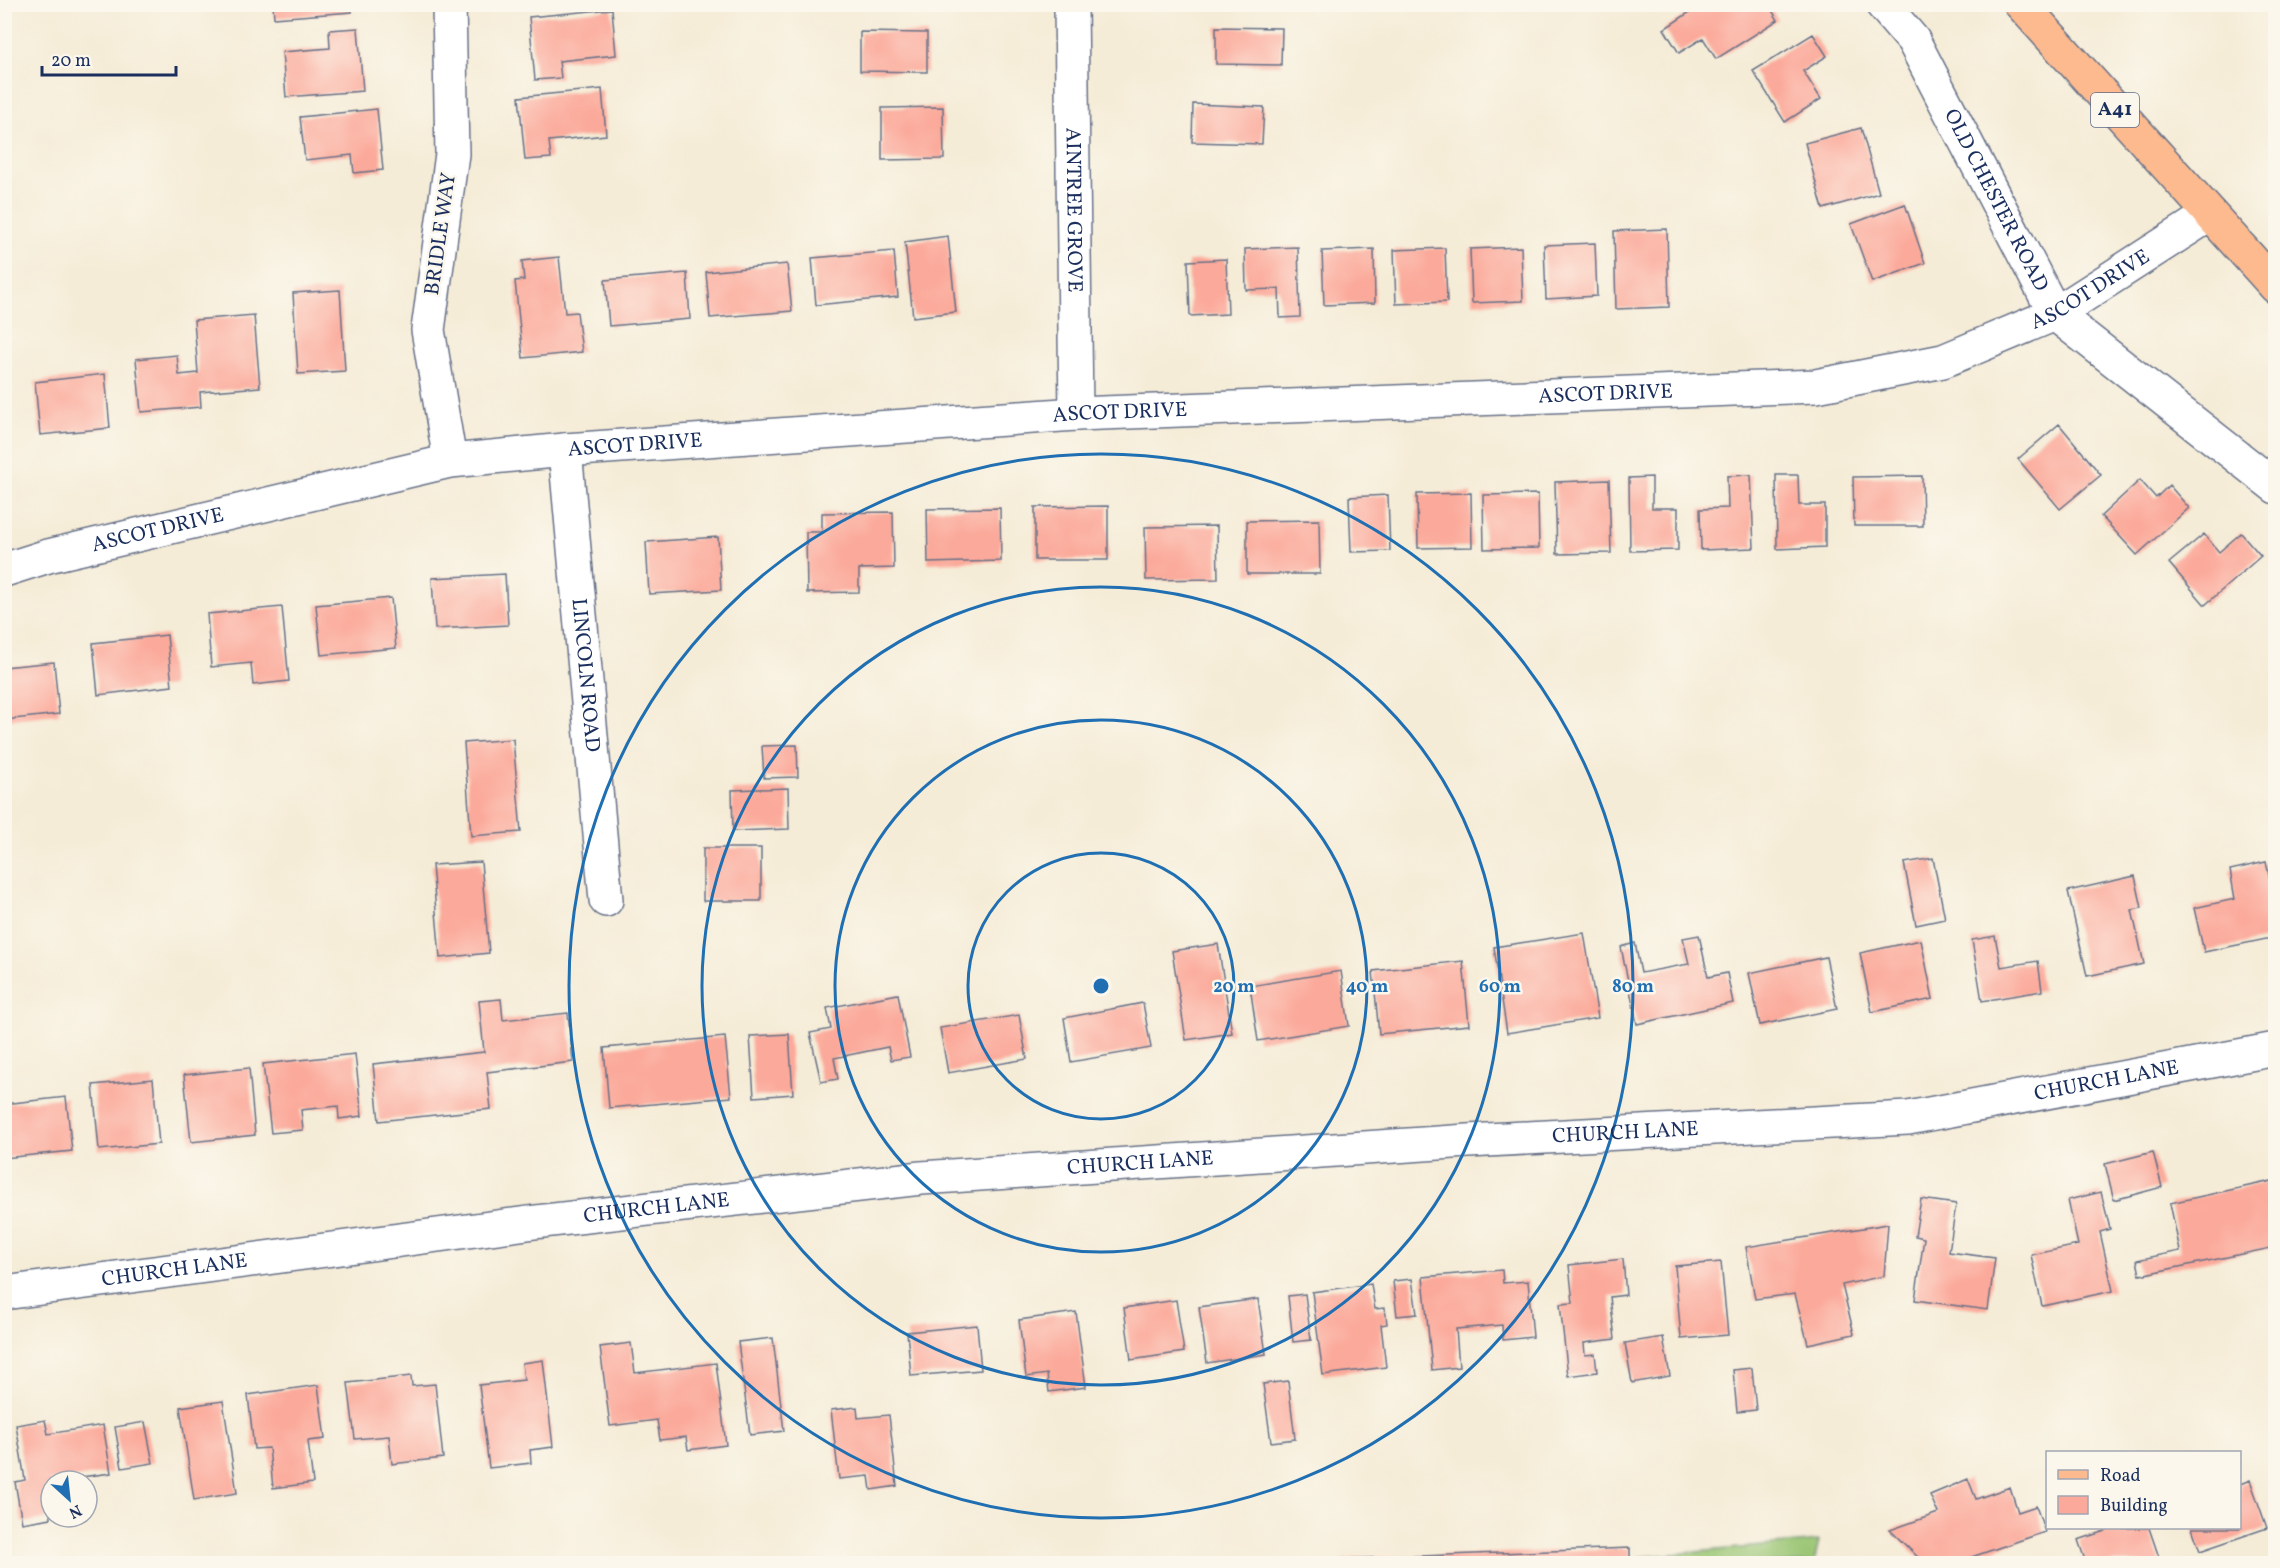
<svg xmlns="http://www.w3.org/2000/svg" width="2280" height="1568" font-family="Vollkorn,serif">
<rect width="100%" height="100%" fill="#fbf7ec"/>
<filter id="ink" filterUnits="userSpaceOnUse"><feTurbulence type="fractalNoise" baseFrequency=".0167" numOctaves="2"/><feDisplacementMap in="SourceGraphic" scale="12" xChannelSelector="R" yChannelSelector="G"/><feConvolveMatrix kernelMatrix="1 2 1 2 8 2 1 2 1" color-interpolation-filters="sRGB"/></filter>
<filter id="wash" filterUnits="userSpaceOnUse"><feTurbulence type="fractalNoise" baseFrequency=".008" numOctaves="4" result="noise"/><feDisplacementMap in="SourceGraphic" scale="24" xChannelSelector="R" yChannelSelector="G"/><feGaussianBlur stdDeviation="1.35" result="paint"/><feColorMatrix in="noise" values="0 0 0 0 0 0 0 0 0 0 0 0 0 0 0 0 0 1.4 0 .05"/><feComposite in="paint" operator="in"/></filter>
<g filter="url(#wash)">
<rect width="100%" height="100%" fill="#f5ecd7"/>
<path fill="#99c572" stroke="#5a7a68" stroke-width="1.5" d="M 1819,1541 L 1814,1563 L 1639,1563 L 1639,1557 Z"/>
<g id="blocks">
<path fill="#fba99a" d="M 273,4 L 351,4 L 352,12 L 274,18 Z
M 1702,4 L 1768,4 L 1778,20 L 1716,59 L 1703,38 L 1679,53 L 1664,29 Z
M 612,9 L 616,55 L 559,61 L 561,78 L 535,80 L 529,17 Z
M 1216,27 L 1282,28 L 1281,65 L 1216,64 Z
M 358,28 L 363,91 L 286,97 L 282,52 L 330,48 L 329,30 Z
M 860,32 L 927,33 L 927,72 L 860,71 Z
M 1813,34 L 1827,56 L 1803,71 L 1821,99 L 1785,122 L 1753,71 Z
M 602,89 L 606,135 L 549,141 L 551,158 L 525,160 L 519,97 Z
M 1193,104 L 1264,107 L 1262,144 L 1192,142 Z
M 943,107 L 944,159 L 882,160 L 882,108 Z
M 377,109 L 383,170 L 354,173 L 352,155 L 305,160 L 300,117 Z
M 1861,128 L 1879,193 L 1823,209 L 1805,143 Z
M 1905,204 L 1925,263 L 1872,282 L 1851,224 Z
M 1667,229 L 1669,307 L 1616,309 L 1614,231 Z
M 948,236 L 956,312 L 913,317 L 905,242 Z
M 1595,243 L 1597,296 L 1546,299 L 1544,245 Z
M 1298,247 L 1300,317 L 1280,318 L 1279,289 L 1246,290 L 1245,249 Z
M 1521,247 L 1523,301 L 1472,303 L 1470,249 Z
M 1445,248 L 1447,302 L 1396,304 L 1394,250 Z
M 1374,249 L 1375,303 L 1324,305 L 1322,251 Z
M 894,251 L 898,297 L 816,305 L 812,258 Z
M 559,257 L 565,313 L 577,312 L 582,352 L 523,358 L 515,281 L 524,280 L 522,261 Z
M 1226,259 L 1228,314 L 1190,316 L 1188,261 Z
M 787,264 L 792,311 L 710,318 L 706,272 Z
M 687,273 L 690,319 L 609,326 L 605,280 Z
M 340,290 L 345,371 L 298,374 L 293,293 Z
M 254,315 L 260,387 L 200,392 L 201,407 L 141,412 L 136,359 L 177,355 L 179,375 L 198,373 L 194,320 Z
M 105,374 L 110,428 L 40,435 L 35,382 Z
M 2059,424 L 2101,475 L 2060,509 L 2018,459 Z
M 1751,475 L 1754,548 L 1701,550 L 1700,509 L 1728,508 L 1727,476 Z
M 1776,475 L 1798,475 L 1799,505 L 1825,505 L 1825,547 L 1777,549 Z
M 1922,476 L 1923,526 L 1854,526 L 1853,477 Z
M 1652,477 L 1652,508 L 1678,508 L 1678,550 L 1630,551 L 1629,478 Z
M 1609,480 L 1611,553 L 1557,554 L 1555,482 Z
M 2140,480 L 2156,498 L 2169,485 L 2189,508 L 2137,555 L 2101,516 Z
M 1471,493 L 1472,547 L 1418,548 L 1417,494 Z
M 1538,494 L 1539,548 L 1484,549 L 1483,495 Z
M 1388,495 L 1390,551 L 1351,552 L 1349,497 Z
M 1108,506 L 1108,560 L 1035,560 L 1035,507 Z
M 1000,508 L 1001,561 L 928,563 L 927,509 Z
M 893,512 L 894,568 L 859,569 L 859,592 L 807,593 L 806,532 L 822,532 L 822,513 Z
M 1319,520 L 1320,574 L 1247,574 L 1247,521 Z
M 1217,526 L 1218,579 L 1146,580 L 1145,527 Z
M 2241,533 L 2261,556 L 2205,605 L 2169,563 L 2204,534 L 2219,552 Z
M 718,537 L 721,590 L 649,594 L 646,542 Z
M 505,574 L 508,625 L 435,629 L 432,578 Z
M 391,598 L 396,648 L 321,655 L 316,605 Z
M 282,607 L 289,681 L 253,685 L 251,663 L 211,667 L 207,614 Z
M 167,635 L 172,686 L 98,695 L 93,643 Z
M 54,662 L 59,714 L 4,720 L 4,667 Z
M 513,739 L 521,832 L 471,836 L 464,743 Z
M 797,745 L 798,777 L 764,778 L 762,746 Z
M 788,788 L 789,829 L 733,831 L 732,790 Z
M 703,848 L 761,848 L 761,901 L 703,901 Z
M 1933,858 L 1945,919 L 1916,925 L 1904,863 Z
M 481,862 L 489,953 L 440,958 L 432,865 Z
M 2266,862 L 2276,906 L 2276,937 L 2204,952 L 2194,908 L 2235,899 L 2230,870 Z
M 2135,876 L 2142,908 L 2132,910 L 2144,964 L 2087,976 L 2068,891 Z
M 1584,933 L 1598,1018 L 1507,1033 L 1494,947 Z
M 1699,935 L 1708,977 L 1727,973 L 1733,1003 L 1637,1024 L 1621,947 L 1635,943 L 1641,973 L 1689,964 L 1683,938 Z
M 1995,936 L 2001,967 L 2038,961 L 2042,991 L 1982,1001 L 1972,940 Z
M 1921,940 L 1933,999 L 1872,1012 L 1860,953 Z
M 1218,944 L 1232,1033 L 1186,1040 L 1172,951 Z
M 1826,957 L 1837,1009 L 1760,1025 L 1749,973 Z
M 1463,961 L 1469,1025 L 1379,1034 L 1373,971 Z
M 1341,971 L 1349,1026 L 1258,1041 L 1250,986 Z
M 898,994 L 910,1057 L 891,1060 L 888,1047 L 834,1058 L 838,1079 L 821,1082 L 810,1033 L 831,1029 L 827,1008 Z
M 501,999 L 503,1020 L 568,1013 L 573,1062 L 487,1072 L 491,1109 L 379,1121 L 373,1064 L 484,1052 L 479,1001 Z
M 1143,1003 L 1151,1048 L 1071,1062 L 1064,1018 Z
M 1019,1015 L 1027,1059 L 948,1073 L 940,1028 Z
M 789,1034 L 793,1094 L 754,1097 L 750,1036 Z
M 725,1037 L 731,1097 L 609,1108 L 604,1048 Z
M 355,1054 L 362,1116 L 339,1119 L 338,1106 L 301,1110 L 303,1130 L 271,1133 L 263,1064 Z
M 249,1068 L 255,1135 L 191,1142 L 184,1075 Z
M 153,1079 L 159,1144 L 99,1150 L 93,1085 Z
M 66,1097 L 72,1151 L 4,1158 L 4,1104 Z
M 2153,1152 L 2162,1187 L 2114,1200 L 2105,1164 Z
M 2272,1181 L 2276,1197 L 2276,1247 L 2140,1275 L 2137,1260 L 2180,1251 L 2170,1203 Z
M 2101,1192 L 2110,1229 L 2100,1232 L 2113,1291 L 2042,1306 L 2031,1255 L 2078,1245 L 2068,1200 Z
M 1921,1199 L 1956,1204 L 1949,1252 L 1995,1258 L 1988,1310 L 1915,1300 L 1924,1238 L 1915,1236 Z
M 1888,1224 L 1884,1276 L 1842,1285 L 1854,1334 L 1808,1344 L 1795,1294 L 1755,1299 L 1746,1247 Z
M 1623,1259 L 1626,1295 L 1610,1297 L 1615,1339 L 1584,1343 L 1585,1355 L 1595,1354 L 1597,1372 L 1568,1376 L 1560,1304 L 1573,1303 L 1569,1265 Z
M 1721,1262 L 1728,1335 L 1681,1339 L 1675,1266 Z
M 1502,1270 L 1503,1283 L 1528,1281 L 1533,1337 L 1503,1340 L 1502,1325 L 1456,1329 L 1459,1367 L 1432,1370 L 1423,1277 Z
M 1412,1279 L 1417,1314 L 1397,1316 L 1393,1281 Z
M 1371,1284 L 1375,1309 L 1385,1308 L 1387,1324 L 1381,1325 L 1386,1367 L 1323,1375 L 1312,1292 Z
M 1305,1294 L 1311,1340 L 1293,1342 L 1288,1296 Z
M 1258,1299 L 1266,1354 L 1207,1363 L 1199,1307 Z
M 1176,1300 L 1184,1352 L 1131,1360 L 1124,1308 Z
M 1076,1312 L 1086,1387 L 1049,1392 L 1047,1374 L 1026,1377 L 1019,1320 Z
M 977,1325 L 981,1370 L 911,1376 L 907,1332 Z
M 1663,1337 L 1670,1376 L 1632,1383 L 1625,1343 Z
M 773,1338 L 784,1431 L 750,1435 L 738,1342 Z
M 631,1343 L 635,1373 L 716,1363 L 726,1445 L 688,1450 L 686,1437 L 660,1440 L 657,1420 L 610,1426 L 600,1347 Z
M 543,1360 L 553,1447 L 530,1450 L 531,1463 L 489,1468 L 479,1385 L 524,1380 L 522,1363 Z
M 1752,1368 L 1756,1410 L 1737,1412 L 1733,1370 Z
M 411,1376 L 412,1386 L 435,1384 L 443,1458 L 392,1464 L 389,1436 L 355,1439 L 348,1383 Z
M 1288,1381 L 1295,1439 L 1271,1442 L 1263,1384 Z
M 318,1385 L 325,1439 L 308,1441 L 313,1483 L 273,1488 L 269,1448 L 254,1449 L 248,1395 Z
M 223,1401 L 237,1493 L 194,1500 L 180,1407 Z
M 857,1407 L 858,1418 L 889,1415 L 897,1486 L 871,1490 L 869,1476 L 839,1479 L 831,1410 Z
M 45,1420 L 48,1434 L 103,1425 L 111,1473 L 51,1481 L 51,1518 L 22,1523 L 15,1482 L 25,1480 L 16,1425 Z
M 145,1422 L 153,1463 L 122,1468 L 115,1427 Z
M 1968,1479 L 1976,1499 L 2010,1487 L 2018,1512 L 2036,1506 L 2045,1532 L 1954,1563 L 1924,1563 L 1890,1530 L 1938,1513 L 1930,1495 Z
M 2250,1480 L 2267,1528 L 2200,1551 L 2192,1528 L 2240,1528 L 2240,1484 Z
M 2114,1528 L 2149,1528 L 2161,1563 L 2086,1563 L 2078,1540 Z
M 1630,1548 L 1630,1563 L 1343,1563 L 1343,1559 Z"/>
</g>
</g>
<g filter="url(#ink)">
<use href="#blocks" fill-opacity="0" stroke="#677188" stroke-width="1.5"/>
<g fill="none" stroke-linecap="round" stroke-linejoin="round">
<defs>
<g id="street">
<path d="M 449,4 L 452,154 L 428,330 L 450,461"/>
<path id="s1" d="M 1071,4 L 1076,414"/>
<path id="s2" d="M 1882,4 L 1913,40 L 2055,314 L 2276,487"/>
<path id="s3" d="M 565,450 L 606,900"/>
<path id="s4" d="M 4,570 L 48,556 L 450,461 L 565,450 L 1076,414 L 1816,386 L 1943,361 L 2055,314 L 2209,215"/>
<path id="s5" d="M 4,1293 L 535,1222 L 921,1178 L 1468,1141 L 1908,1118 L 2276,1049"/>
</g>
<path id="primary" d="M 2021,4 L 2276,287"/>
</defs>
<use href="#street" stroke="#677188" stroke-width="36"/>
<use href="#primary" stroke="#677188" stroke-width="36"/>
<use href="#street" stroke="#fff" stroke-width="33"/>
<use href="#primary" stroke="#fcba8e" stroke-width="33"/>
</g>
</g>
<g fill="none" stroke="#1f6fb2" stroke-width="3">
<circle cx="1101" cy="986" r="133"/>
<circle cx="1101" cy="986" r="266"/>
<circle cx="1101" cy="986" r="399"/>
<circle cx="1101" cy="986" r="532"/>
</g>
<g text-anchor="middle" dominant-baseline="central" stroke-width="5" stroke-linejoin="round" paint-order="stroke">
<rect fill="#fbf7ec" stroke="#5e6b89" stroke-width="1.5" x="2091" y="93" width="48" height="34" rx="4.5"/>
<g font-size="20" font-weight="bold" fill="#1b2f5e">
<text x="2115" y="110">A41</text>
</g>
<g font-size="21" fill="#1b2f5e" stroke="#fbf7ec">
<text stroke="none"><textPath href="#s2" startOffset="228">OLD CHESTER ROAD</textPath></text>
<text stroke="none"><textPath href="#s1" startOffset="206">AINTREE GROVE</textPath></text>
<text transform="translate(441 234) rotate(-82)">BRIDLE WAY</text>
<text stroke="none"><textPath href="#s4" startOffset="2121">ASCOT DRIVE</textPath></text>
<text stroke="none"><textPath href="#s4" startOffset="1617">ASCOT DRIVE</textPath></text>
<text stroke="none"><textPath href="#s4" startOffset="1131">ASCOT DRIVE</textPath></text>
<text stroke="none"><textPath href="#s4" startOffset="645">ASCOT DRIVE</textPath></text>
<text stroke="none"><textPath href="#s4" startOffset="159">ASCOT DRIVE</textPath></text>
<text stroke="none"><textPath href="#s3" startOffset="226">LINCOLN ROAD</textPath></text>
<text stroke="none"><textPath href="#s5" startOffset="2115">CHURCH LANE</textPath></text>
<text stroke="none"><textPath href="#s5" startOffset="1630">CHURCH LANE</textPath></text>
<text stroke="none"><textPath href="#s5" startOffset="1144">CHURCH LANE</textPath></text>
<text stroke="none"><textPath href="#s5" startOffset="658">CHURCH LANE</textPath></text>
<text stroke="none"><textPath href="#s5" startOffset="172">CHURCH LANE</textPath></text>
</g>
</g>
<circle cx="1101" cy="986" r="9" fill="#1f6fb2" stroke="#fbf7ec" stroke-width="3"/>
<g font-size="18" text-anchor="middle" font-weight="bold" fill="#1f6fb2" stroke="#fbf7ec" stroke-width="5" stroke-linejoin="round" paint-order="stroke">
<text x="1234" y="992">20 m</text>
<text x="1367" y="992">40 m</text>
<text x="1500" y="992">60 m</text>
<text x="1633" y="992">80 m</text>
</g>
<rect width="2280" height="1568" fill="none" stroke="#fbf7ec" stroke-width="24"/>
<rect x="2046" y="1451" width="195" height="78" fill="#fbf7ec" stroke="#a1a7b3" stroke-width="1.5"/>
<rect x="2058" y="1470" width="30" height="9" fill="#fcba8e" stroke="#a1a7b3" stroke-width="1.5"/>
<text x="2100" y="1481" font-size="18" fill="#1b2f5e">Road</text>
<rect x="2058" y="1496" width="30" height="18" fill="#fba99a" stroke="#a1a7b3" stroke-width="1.5"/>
<text x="2100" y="1511" font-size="18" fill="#1b2f5e">Building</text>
<g transform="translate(69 1499) rotate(153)"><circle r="28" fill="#fbf7ec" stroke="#a1a7b3" stroke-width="1.5"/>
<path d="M0-4.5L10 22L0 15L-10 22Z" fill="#1f6fb2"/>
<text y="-9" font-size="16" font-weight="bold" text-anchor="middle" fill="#1b2f5e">N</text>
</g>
<path d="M42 66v9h134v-9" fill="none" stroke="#1b2f5e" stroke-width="3"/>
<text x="51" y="66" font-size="18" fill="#1b2f5e" stroke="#fbf7ec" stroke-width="4.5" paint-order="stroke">20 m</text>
</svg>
